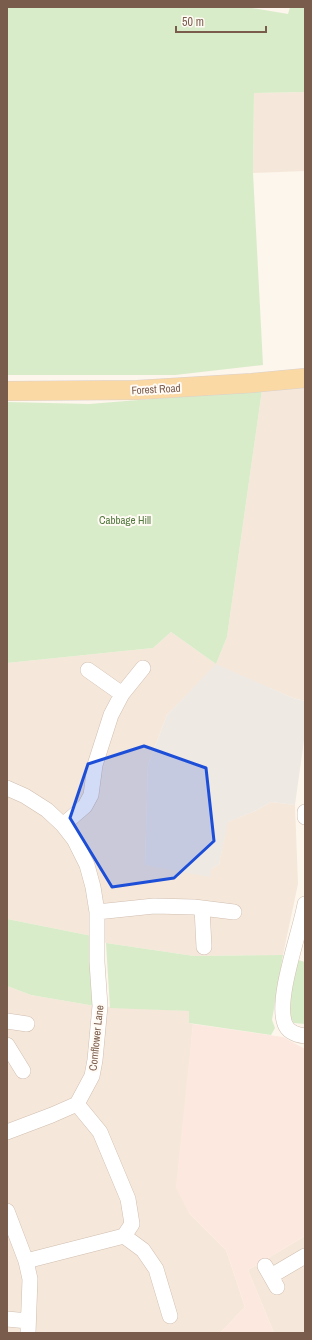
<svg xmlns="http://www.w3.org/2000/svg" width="312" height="1340" font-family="'Archivo Narrow',sans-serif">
<rect width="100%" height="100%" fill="#fdf6ec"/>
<path fill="#f5e8da" d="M 305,92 L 305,171 L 253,173 L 254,93 Z
M 305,386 L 305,701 L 293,698 L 216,665 L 167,715 L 148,765 L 145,865 L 211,869 L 219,864 L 227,822 L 255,811 L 271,802 L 295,805 L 298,884 L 283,955 L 194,956 L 106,943 L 92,936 L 7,919 L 7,663 L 153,648 L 171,632 L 216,664 L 227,637 L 262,390 Z
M 7,986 L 31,995 L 95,1006 L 189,1011 L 189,1023 L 193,1024 L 187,1092 L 189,1213 L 226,1250 L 245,1307 L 220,1333 L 7,1333 Z
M 305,1236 L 305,1333 L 274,1333 L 248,1270 Z"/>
<path fill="#fde8e0" d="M 193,1024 L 283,1037 L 305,1049 L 305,1236 L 248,1270 L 274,1333 L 220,1333 L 245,1307 L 226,1250 L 189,1213 L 176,1187 Z"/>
<path fill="#efe9e4" d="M 216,664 L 293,698 L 305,701 L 305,733 L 295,805 L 271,802 L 255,811 L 228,822 L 219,864 L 211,869 L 210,877 L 145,865 L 147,796 L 148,765 L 167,715 Z"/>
<path fill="#d8ecc9" d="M 7,7 L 246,7 L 288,14 L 290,7 L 305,7 L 305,92 L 254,93 L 253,173 L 263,365 L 175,375 L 7,375 Z
M 262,390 L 227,637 L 216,664 L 171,632 L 153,648 L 7,663 L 7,402 L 89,404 Z
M 7,919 L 92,936 L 95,1006 L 31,995 L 7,986 Z
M 106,943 L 194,956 L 283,955 L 272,1020 L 275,1028 L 271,1035 L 189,1023 L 189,1011 L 110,1008 Z
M 295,959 L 305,962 L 305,1024 L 294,1023 L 288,1013 Z"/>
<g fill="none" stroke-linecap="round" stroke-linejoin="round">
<defs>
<path id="minor" d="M 88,670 L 122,694
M 7,788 L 25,796 L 47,810 L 63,825 L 74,839 L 87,865 L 93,887 L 97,912 L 97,962 L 100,1006 L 95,1060 L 92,1076 L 77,1104 L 52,1115 L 7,1132
M 305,812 L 305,817
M 63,825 L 85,806 L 91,795 L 95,765 L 111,715 L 122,694 L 143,668
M 305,904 C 300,933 275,999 285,1024 C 288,1032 297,1035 305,1036
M 202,908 L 204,947
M 97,912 L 154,906 L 194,907 L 234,912
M 7,1021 L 27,1024
M 7,1045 L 23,1071
M 7,1211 L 26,1261 L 30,1279 L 28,1333
M 124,1236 L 143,1250 L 156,1269 L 170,1316
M 26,1261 L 124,1236 L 132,1224 L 128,1199 L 100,1132 L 77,1104
M 265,1266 L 277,1287
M 271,1276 L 305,1256
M 7,1319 L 28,1321"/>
<path id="major" d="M 7,391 L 137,390 L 252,383 L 305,378"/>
</defs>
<use href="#minor" stroke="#d1beb0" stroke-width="16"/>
<use href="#major" stroke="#dad1cd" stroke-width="20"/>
<use href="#minor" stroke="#fff" stroke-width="15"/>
<use href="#major" stroke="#fbd9a5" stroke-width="19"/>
</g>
<path fill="#1d4ed8" fill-opacity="0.2" stroke="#1d4ed8" stroke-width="3" stroke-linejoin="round" d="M 144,746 L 206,768 L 214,841 L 174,878 L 112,887 L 70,818 L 88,764 Z"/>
<g text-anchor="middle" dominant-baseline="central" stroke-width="4" stroke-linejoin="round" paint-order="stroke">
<g font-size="11" fill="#7a5c4d" stroke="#fffaf3">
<text transform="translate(156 389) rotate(-3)">Forest Road</text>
<text transform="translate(96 1038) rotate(-84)">Cornflower Lane</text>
</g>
<g font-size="11" fill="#537a41" stroke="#fffaf3">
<text x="125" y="520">Cabbage Hill</text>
</g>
</g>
<rect width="312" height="1340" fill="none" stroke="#7a5c4d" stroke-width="16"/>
<path d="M176 26v6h90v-6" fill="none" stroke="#7a5c4d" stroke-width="2"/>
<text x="182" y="26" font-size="12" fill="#7a5c4d" stroke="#fffaf3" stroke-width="3" paint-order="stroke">50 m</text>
</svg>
